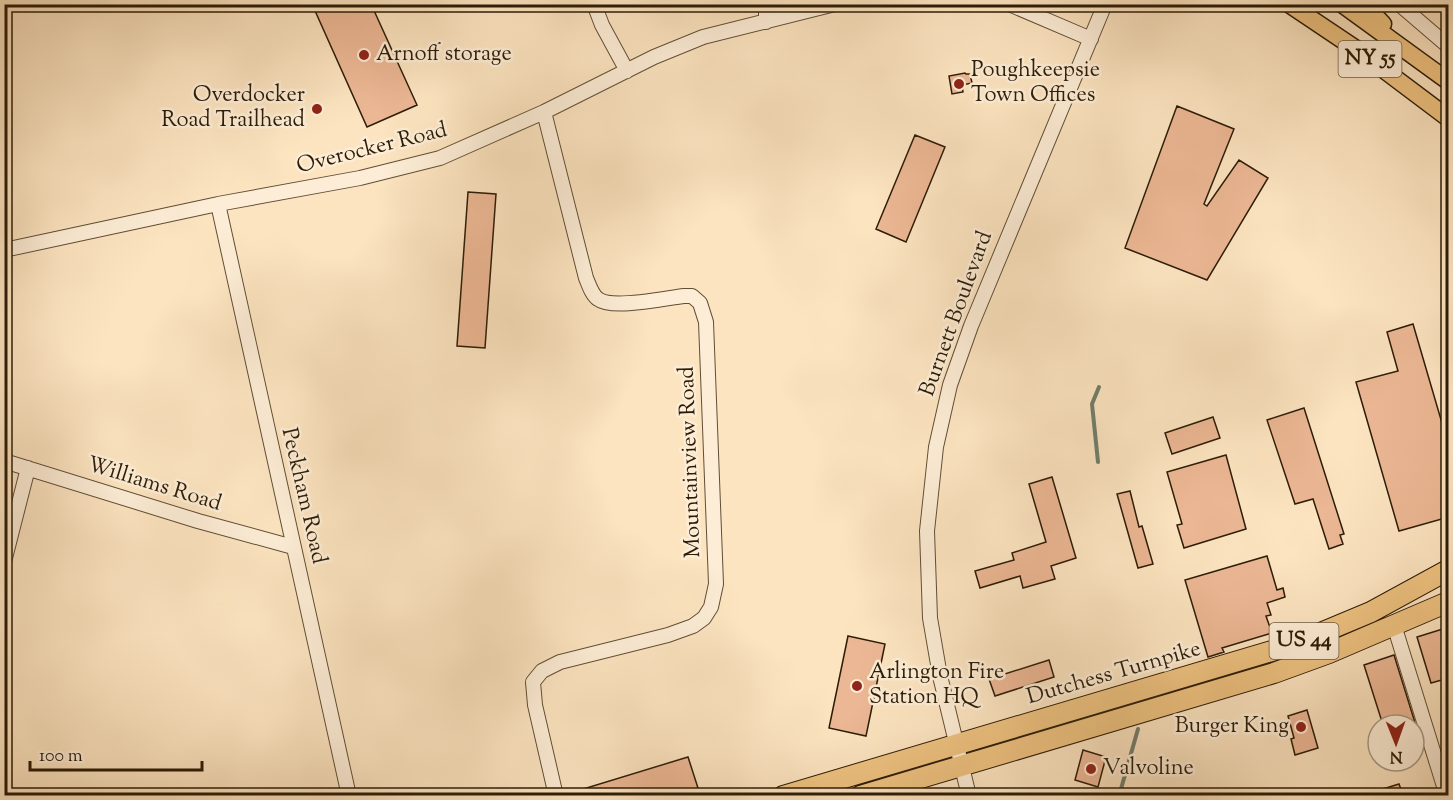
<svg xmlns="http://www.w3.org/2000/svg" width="1453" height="800" font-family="'Sorts Mill Goudy',serif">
<rect width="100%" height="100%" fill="#fce4c0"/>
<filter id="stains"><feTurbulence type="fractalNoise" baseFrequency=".00333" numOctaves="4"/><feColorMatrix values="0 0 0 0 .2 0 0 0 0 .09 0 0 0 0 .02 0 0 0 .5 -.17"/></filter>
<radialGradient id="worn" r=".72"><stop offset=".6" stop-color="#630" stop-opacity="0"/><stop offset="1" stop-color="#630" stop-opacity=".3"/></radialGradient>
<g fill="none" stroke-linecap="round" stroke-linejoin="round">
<path stroke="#717e6c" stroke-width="4" d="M 1098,462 L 1092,404 L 1099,387
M 1119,796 L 1138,729"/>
</g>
<path fill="#ecb794" stroke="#2c1c07" stroke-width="1.5" d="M 312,4 L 371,4 L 417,105 L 367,127 Z
M 965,73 L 966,74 L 970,74 L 972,83 L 962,85 L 963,92 L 952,94 L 949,76 Z
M 1177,106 L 1234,129 L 1204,204 L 1207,206 L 1239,160 L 1268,178 L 1207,280 L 1125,248 Z
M 915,135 L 945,147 L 906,242 L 876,229 Z
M 468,192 L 496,194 L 485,348 L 457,346 Z
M 1413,324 L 1449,447 L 1449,517 L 1399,531 L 1356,382 L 1398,371 L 1387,332 Z
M 1304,408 L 1344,534 L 1340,535 L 1343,544 L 1329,549 L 1313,499 L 1295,504 L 1267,420 Z
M 1213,417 L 1220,438 L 1172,454 L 1165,433 Z
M 1226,455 L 1246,529 L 1184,548 L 1177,525 L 1182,524 L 1167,472 Z
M 1052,477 L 1076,558 L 1051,566 L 1055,579 L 1023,588 L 1020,576 L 980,588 L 975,571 L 1014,560 L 1012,553 L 1046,542 L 1029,484 Z
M 1130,491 L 1139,527 L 1142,526 L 1153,564 L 1138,568 L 1117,494 Z
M 1267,556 L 1277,590 L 1283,588 L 1285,597 L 1267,603 L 1271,615 L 1266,616 L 1272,633 L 1222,648 L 1224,652 L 1208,657 L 1185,580 Z
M 1449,627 L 1449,678 L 1431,683 L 1417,637 Z
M 848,636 L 885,644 L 866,736 L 829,728 Z
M 1394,655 L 1421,742 L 1414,744 L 1414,725 L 1383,725 L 1364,665 Z
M 1049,660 L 1054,677 L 995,696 L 989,679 Z
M 1307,710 L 1318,748 L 1295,755 L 1291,739 L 1294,738 L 1288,716 Z
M 1083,750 L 1106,757 L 1098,787 L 1075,780 Z
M 688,757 L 698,788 L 675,795 L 570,795 L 570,793 Z
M 1399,784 L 1403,795 L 1370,795 L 1370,793 Z"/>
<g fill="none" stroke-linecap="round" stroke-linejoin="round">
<defs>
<path id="minor" d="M 594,4 L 602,25 L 627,71
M 766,4 L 766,22
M 1009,4 L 1091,39
M 1399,4 L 1448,46
M 544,112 L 586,278 C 589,285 592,295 598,299 C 612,310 666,298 684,296 L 692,296 L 700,303 L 706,322 L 716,584 L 711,607 L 704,618 L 693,626 L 668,635 L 560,662 L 542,671 L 533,682 L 535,705 L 556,796
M 218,204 L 349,796
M 4,250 L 218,204 L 360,178 L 440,158 L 544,112 L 654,57 L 703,37 L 835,4
M 4,461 L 198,521 L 293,547
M 4,562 L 28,468
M 1401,621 L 1394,625 L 1447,796
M 969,796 L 940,676 L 930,618 L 927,531 L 936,447 L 950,385 L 971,326 L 1105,4"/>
<path id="major" d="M 1289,4 L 1359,51 L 1448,118
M 1342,4 L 1448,81
M 1364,4 L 1383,24"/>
<path id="highway" d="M 783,796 L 1292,645 L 1371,612 L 1448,570
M 860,796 L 1274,673 L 1329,653 L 1448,602"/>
</defs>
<use href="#minor" stroke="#604e35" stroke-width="16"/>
<use href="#major" stroke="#2c1c07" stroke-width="19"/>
<use href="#highway" stroke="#2c1c07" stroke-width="22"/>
<use href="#minor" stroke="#fdedd6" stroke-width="14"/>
<use href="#major" stroke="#eec280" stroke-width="16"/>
<use href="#highway" stroke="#eec280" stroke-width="20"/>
</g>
<g fill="#8f2418" stroke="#fdedd6" stroke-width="2">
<circle cx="364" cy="55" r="6"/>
<circle cx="959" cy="84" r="6"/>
<circle cx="317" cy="109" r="6"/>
<circle cx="857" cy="686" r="6"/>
<circle cx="1301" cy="727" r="6"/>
<circle cx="1091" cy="769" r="6"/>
</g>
<g text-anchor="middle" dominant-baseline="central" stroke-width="5" stroke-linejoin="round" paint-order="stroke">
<g fill="#fdedd6" stroke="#6b5b45" stroke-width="1.5">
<rect x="1338.5" y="41" width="63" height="36" rx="4.5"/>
<rect x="1269.5" y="623" width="69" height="36" rx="4.5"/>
</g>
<g font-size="21" font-weight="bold" fill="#2c1c07">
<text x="1370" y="59">NY 55</text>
<text x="1304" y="641">US 44</text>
</g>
<g font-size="22" fill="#2c1c07" stroke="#fdedd6" text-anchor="start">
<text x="376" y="55">Arnoff storage</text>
<text x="971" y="71">Poughkeepsie<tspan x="971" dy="25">Town Offices</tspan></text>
<text x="305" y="96" text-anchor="end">Overdocker<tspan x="305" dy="25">Road Trailhead</tspan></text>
<text x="869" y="673">Arlington Fire<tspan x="869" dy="25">Station HQ</tspan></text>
<text x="1289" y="727" text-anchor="end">Burger King</text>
<text x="1103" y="769">Valvoline</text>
</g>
<g font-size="22" fill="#2c1c07" stroke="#fdedd6">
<text transform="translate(372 149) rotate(-14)">Overocker Road</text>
<text transform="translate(957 314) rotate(-70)">Burnett Boulevard</text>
<text transform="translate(691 462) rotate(-92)">Mountainview Road</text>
<text transform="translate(154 485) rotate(17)">Williams Road</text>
<text transform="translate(303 496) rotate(77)">Peckham Road</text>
<text transform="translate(1114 674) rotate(-16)">Dutchess Turnpike</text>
</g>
</g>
<rect width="1453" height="800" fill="none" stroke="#fce4c0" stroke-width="24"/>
<rect x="6" y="6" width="1441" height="788" fill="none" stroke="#2c1c07" stroke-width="3"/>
<rect x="12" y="12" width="1429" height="776" fill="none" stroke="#2c1c07" stroke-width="1.5"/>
<g transform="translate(1396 743) rotate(179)"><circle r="28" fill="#fdedd6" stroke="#a99983" stroke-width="1.5"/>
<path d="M0-4.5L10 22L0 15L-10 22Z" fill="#8f2418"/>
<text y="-9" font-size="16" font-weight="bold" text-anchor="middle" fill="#2c1c07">N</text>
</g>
<path d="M30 761v9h172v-9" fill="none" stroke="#2c1c07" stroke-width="3"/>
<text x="39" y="761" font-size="18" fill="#2c1c07" stroke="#fdedd6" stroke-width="4.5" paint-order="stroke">100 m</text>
<rect width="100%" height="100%" filter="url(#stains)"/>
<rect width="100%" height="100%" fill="url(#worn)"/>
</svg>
